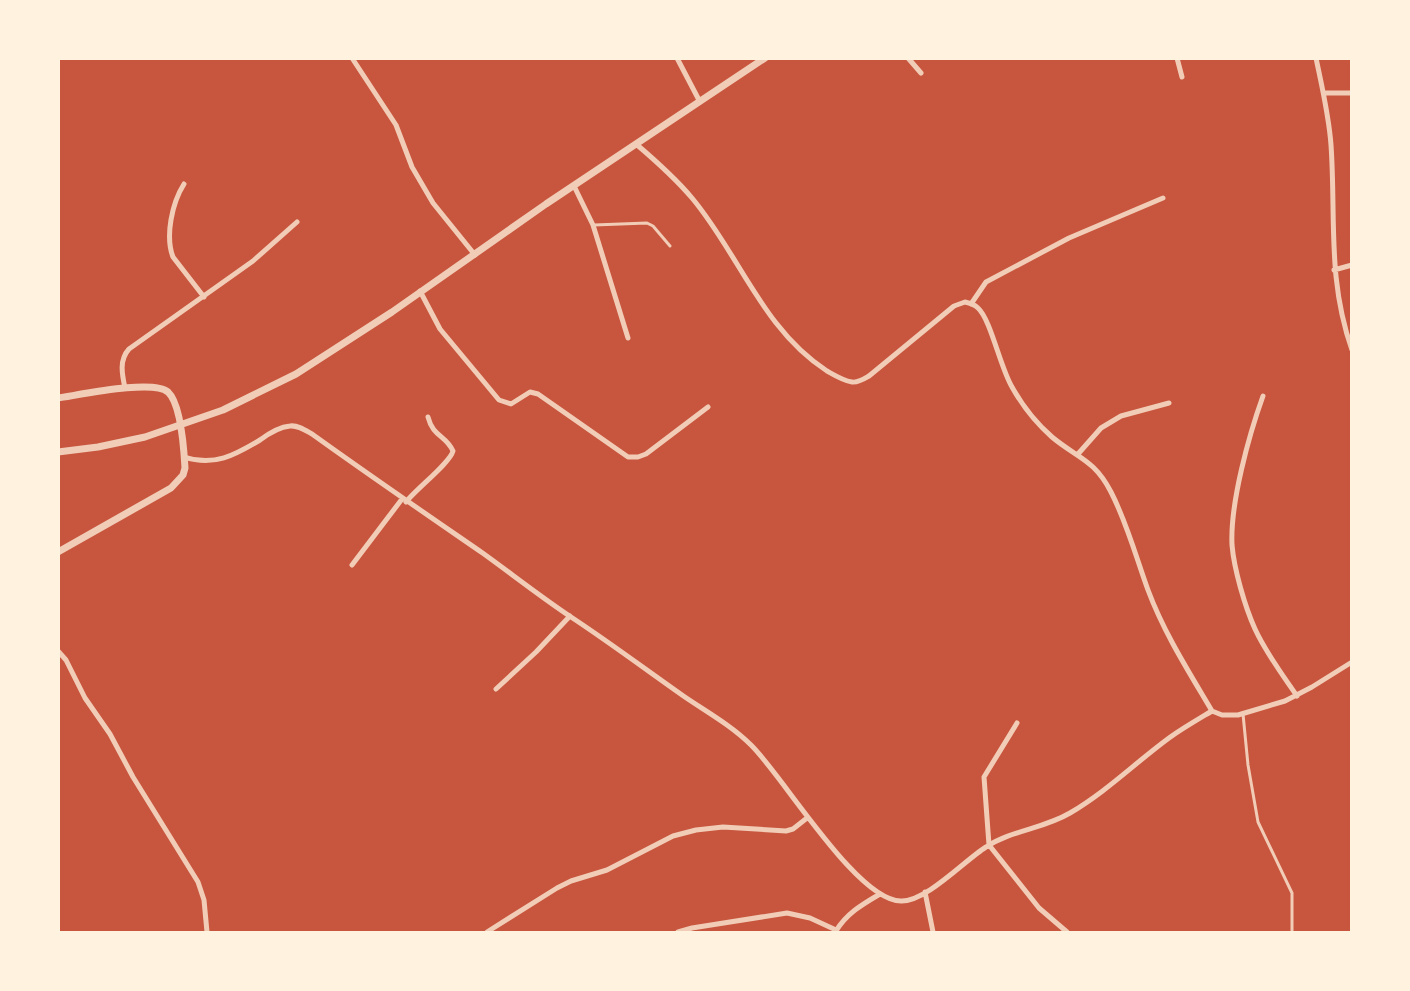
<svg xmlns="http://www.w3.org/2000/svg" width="1410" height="991" font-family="'DejaVu Sans',sans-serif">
<rect width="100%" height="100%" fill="#c8553d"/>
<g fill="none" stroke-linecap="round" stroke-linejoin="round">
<path stroke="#f1ccb7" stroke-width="3" d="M 594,225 L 647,223 L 653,226 L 670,246
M 1243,714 L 1248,765 L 1258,822 L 1292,893 L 1292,932"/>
<path stroke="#f1ccb7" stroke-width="5" d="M 352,58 L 396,125 L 412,167 L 433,203 L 475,255
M 677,58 L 700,102
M 908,58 L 921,73
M 1177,58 L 1182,77
M 1316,58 C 1322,87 1329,116 1331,145 C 1336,217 1327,279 1352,350
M 1324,93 L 1352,93
M 636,144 C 656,161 676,179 692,198 C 739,254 763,330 827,371 C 834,375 844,381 852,382 C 858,383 864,379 869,376 L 954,306 L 965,302 C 970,303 974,304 978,308 C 991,320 1000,367 1012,387 C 1022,405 1036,423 1052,437 C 1077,458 1094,459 1111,492 C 1127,523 1136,557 1148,590 C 1164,633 1189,672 1212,711 L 1222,715 L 1238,715 L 1285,701 L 1312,687 L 1352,662
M 184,184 C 172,203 165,236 173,257 L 204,297
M 574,186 L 593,225 L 628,338
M 1334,270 L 1352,265
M 420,291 L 440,329 L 499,400 L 511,404 L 530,392 L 538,394 L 628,457 L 638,457 L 646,454 L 708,407
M 971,304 L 986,282 L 1069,238 L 1163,198
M 125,388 C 122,374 119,360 129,349 L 253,261 L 297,222
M 1263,396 C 1249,435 1230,503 1232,545 C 1234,569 1245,607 1255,629 C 1266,653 1282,674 1297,696
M 1078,454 L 1101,428 L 1121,416 L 1169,403
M 184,457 C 214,467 235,455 260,440 C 268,434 279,427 290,426 C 298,425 305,430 312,434 C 369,475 426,514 484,554 C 513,575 541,597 571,617 C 609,642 645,669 682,695 C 705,711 731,725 751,745 C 783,776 857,901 901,901 C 926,902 965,860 986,847 C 1012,830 1043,829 1070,813 C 1106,792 1135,763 1169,738 C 1183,728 1197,720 1212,711
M 406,502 C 416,489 450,463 453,451 C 446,435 433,437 428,417
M 352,565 L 402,499
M 58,651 L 66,660 L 85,698 L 110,734 L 133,777 L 198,882 L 204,900 L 207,932
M 496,689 L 536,652 L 570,616
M 1017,723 L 984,777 L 989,845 L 1039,908 L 1067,932
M 925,892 L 933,932
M 836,931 C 847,913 863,904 880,894
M 487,932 L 557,888 L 571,881 L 607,870 L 673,836 L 696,830 L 723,827 L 786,831 L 793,829 L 807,818
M 678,932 L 692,928 L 787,913 L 810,918 L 836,930"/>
<path stroke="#f1ccb7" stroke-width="7" d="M 58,398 C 79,395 153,379 168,392 C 181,404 184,450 185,468 L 183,475 L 171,488 L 58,552
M 58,452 L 98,447 L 145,437 L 223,410 L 296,374 L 392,312 L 546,204 L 765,58"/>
</g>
<rect width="1410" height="991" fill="none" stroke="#fff3e0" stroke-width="120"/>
</svg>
